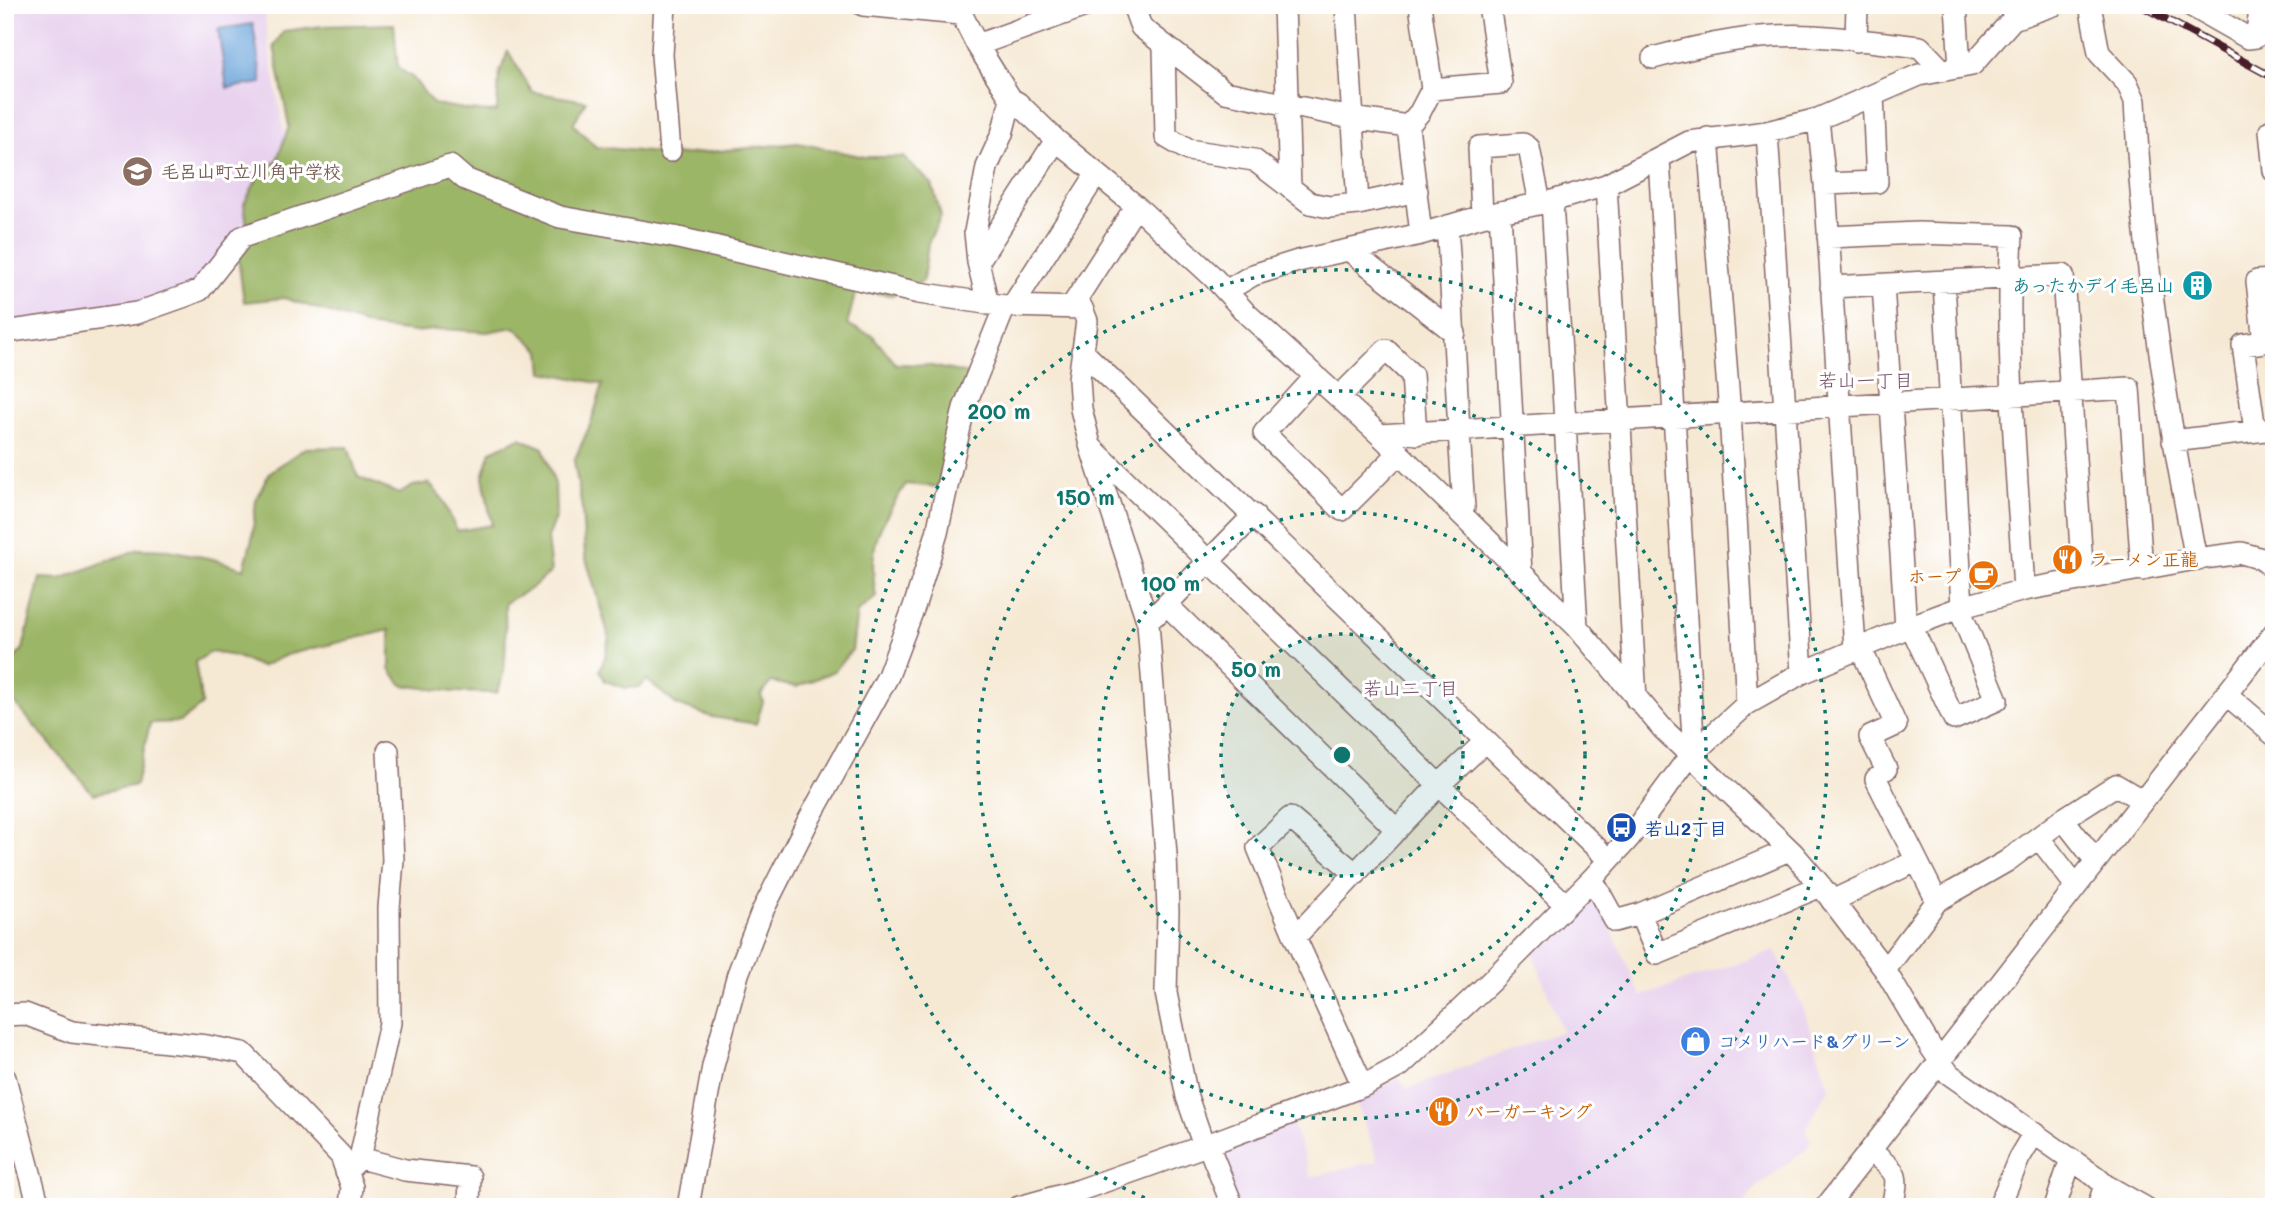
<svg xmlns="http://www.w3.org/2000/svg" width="2279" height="1212" font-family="Mali,'Klee One',sans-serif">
<rect width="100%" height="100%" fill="#fff"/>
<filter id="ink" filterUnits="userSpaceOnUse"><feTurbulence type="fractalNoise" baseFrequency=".0143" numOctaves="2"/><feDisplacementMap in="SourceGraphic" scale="14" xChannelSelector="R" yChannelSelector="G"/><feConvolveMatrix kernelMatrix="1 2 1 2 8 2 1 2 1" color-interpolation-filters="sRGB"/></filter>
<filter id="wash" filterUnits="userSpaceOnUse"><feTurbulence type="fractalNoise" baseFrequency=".00686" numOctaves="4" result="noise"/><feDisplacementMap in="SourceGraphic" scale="28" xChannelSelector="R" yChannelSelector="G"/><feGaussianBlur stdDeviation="1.57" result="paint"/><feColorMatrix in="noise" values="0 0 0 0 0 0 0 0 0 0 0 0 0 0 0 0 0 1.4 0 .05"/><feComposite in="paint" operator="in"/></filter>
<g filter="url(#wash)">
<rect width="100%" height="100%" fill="#f6e9d4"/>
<path fill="#e8d2ee" d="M 5,5 L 264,5 L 268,42 L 286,143 L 284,153 L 259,184 L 243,230 L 200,282 L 133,310 L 5,327 Z
M 1585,895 L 1596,895 L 1641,996 L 1775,950 L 1803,1007 L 1829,1088 L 1805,1130 L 1811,1140 L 1806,1149 L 1755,1188 L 1742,1207 L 1285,1207 L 1282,1201 L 1262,1207 L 1237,1207 L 1219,1146 L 1292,1121 L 1311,1177 L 1378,1161 L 1355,1099 L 1399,1078 L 1407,1089 L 1562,1031 L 1532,951 Z"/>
<path fill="#9cb667" stroke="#736a49" stroke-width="2" d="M 394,24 L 398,68 L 413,78 L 433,104 C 450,106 485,115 497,111 L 499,75 L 508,51 L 532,92 L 586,101 L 573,124 L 596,147 L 679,155 L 798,143 L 865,157 L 903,157 L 932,184 L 941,216 L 928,243 L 923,281 L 892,295 L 856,291 L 847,325 L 872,335 L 896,364 L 927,365 L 969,374 L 938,487 L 906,484 C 878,528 867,545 876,597 L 857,612 L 852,650 L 834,671 L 797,687 L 771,682 L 761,695 L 763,702 L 756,724 L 712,717 L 677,705 L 647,680 L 639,687 L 626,688 L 605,681 L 600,670 L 605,657 L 609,637 L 585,555 L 582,508 L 574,461 L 591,423 L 603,384 L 543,372 L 541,351 L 514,327 L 487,332 L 444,329 L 414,332 L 373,327 L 284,298 L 244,302 L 238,257 L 248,231 L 244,204 L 258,177 L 277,160 L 289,126 L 274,46 L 284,31 L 323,26 Z
M 520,438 L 543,448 L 555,484 L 556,515 L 547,538 L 551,572 L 530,589 L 505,603 C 505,632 509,666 497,693 L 454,692 L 402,685 L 390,669 L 390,630 L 286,655 L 261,667 L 235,656 L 211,652 L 195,662 L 202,705 L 180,722 L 150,723 L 136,785 L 93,794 L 13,701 L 5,669 L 23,649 L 40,578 L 60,579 L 139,549 L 169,550 L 213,559 L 244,569 L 252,539 L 256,500 L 269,473 L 305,448 L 348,447 L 358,477 L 399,494 L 413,486 L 429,483 L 442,498 L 457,531 L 492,525 L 483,477 L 491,451 Z"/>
<path fill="#6ba4da" stroke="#5a6282" stroke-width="2" d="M 253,24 L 262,83 L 227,88 L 218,29 Z"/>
</g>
<g filter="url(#ink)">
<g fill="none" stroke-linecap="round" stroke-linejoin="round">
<defs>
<path id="minor" d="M 665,5 L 662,55 L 670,151
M 863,5 L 960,14
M 957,5 L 977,45 L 1011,99 L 1018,103 L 1056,140 L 1136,206 L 1212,276 L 1246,313 L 1380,435 L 1577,627 L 1663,729 L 1793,853 L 1821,886 L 1885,970 L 1930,1046 L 1949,1074 L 2095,1176 L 2105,1185 L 2144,1207
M 1133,5 L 1141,27 L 1225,92 L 1352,118 L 1408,126
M 1284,5 L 1290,188
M 1346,5 L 1358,204
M 1420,5 L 1432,89 L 1420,112 L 1408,126 L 1421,234
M 1956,5 L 1960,67
M 2090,5 L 2099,53 L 2127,83 L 2135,101 C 2142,255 2166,408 2196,559
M 2190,5 L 2248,38 L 2256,37 L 2261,5
M 2013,19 L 2054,5
M 1856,41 L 1857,5
M 977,45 L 1088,5
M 1164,46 L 1166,137 L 1188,150 L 1254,160 L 1310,203 L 1329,207 L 1358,204 L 1417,191
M 1653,58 C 1705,44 1759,33 1813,36 C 1849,38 1884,43 1920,47 L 1941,69
M 1432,89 L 1501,83 L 1489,5
M 1818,119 L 1825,184 L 1855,649
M 2270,131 L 2274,171
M 1767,132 L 1802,673
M 1708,138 L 1730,414 L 1747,704
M 1659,158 L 1693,739 L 1689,757
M 1825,184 L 1877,182 L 1873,96
M 1606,185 L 1636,699
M 1552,201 L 1577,627
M 1500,212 L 1521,573
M 1482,216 L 1479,147 L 1523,144 L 1529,148 L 1540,203
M 1447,226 C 1454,320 1457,414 1464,507 L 1460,513
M 1828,237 L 1918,233 L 2012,236 C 2005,354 2017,472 2024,590
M 1350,251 L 1455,333
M 978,262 L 1056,140
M 1944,282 L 1962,607
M 1883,285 L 1906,628
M 1831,287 L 2063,275 L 2083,580
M 1226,291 L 1253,275 L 1298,261 L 1421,234 L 1482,216 L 1552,201 L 1606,185 L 1689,142 L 1767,132 L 1818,119 L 1919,75 L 1972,65 L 2013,19 L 2012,5
M 988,304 L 978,262 L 975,232 L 987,167 L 1002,134 L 1011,99
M 1013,305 L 1096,175
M 1072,306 L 1136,206
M 5,332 L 137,313 L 188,295 L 200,290 L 242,237 L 450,166 L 465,179 L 560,217 L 674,237 L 919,293 L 1005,306 L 1082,308 L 1087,321 L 1079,379 L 1081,409 L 1090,445 L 1148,623 L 1166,855 L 1168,911 L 1166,993 L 1187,1097 L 1204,1146
M 1082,351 L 1609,860
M 1316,376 L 1264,433 L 1342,510 L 1399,453
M 1339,397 L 1386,350 L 1412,375 L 1416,434
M 2255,431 L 2243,345 L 2264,342 L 2257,281 L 2274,280
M 1380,435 L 2129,388 L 2142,570
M 2173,441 L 2274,429
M 1091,447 L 1439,785 L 1566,905
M 1167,605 L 1397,830
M 1157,614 L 1254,515
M 1911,626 L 1954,719 L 1997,700 L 1959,608
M 1860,647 L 1896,725 L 1870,737 L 1886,769
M 2226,694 L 2274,735
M 1876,779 L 1937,901
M 2063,819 L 2096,861
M 2039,838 L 2076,886
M 1789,850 L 1640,914 L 1657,954 L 1821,886
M 1356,874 L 1290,818 L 1258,848 L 1295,937 L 1363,1086
M 1592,879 L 1615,921 L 1640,914
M 1832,901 L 1916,861
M 1295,937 L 1439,785 L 1486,741
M 1885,970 L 1937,901 L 2007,861 L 2063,819 L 2116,785 L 2143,801
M 5,1015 L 25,1014 L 72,1032 L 207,1046 L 243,1053 L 341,1156 L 352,1187 L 350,1207
M 5,1078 L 39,1207
M 1208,1145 L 1233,1207
M 1871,1151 C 1897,1174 1900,1171 1892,1207
M 360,1158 L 405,1170 L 470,1177 L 469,1207
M 346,1172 L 360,1158 L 390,1023 L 389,908 L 393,860 L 388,751
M 688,1207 L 713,1066 L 738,974 L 761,914 L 807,823 L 888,676 L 915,604 L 937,533 L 964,408 L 1005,306
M 1019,1207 L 1080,1190 L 1204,1146 L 1363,1086 L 1400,1066 L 1489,983 L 1592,879 L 1629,838 L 1689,757 L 1747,704 L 1802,673 L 1911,626 L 1962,607 L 2024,590 L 2196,559 L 2242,553 L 2262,559 L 2274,569
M 1826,1207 L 2274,633
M 1999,1207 L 2019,1158 L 2034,1133
M 2055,1207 L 2071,1159
M 2098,1207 L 2105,1185"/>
</defs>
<use href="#minor" stroke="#866666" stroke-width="24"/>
<use href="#minor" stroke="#fff" stroke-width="21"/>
<defs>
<path id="rail" d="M 2140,5 L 2274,78"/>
</defs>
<use href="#rail" stroke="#4a1f2b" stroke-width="8"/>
<use href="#rail" stroke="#fff" stroke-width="5" stroke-dasharray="16" stroke-linecap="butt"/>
</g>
</g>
<circle cx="1342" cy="755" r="121" fill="#0f766e" fill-opacity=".12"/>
<g fill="none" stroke="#0f766e" stroke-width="3.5" stroke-dasharray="3.5 7">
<circle cx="1342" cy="755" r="121"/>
<circle cx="1342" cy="755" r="243"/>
<circle cx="1342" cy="755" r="364"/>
<path d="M1164 1206A485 485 0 1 1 1520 1206"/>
</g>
<defs>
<symbol id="school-disc" viewBox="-11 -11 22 22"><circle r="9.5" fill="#8d6e63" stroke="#fff"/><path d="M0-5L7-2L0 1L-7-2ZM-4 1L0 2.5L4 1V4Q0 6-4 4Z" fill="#fff"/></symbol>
<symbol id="building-disc" viewBox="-11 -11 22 22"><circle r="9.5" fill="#0f9aa8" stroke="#fff"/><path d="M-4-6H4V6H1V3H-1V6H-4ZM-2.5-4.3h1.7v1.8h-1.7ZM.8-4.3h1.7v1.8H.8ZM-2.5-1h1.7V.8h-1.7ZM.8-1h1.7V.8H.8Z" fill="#fff"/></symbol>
<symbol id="restaurant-disc" viewBox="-11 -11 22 22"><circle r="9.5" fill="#e8710a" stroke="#fff"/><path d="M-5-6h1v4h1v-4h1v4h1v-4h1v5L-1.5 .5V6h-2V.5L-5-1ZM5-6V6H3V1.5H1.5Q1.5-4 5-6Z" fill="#fff"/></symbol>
<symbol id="cafe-disc" viewBox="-11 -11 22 22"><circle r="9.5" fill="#e8710a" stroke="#fff"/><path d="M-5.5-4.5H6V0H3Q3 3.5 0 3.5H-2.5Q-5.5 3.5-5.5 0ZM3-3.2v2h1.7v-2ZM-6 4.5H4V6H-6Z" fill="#fff"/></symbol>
<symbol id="bus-disc" viewBox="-11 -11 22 22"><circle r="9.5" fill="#1a4fb4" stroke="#fff"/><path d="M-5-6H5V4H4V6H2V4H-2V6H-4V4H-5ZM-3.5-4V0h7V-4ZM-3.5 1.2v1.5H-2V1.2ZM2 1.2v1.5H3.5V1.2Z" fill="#fff"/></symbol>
<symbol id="shop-disc" viewBox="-11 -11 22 22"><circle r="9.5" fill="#3f7fe0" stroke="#fff"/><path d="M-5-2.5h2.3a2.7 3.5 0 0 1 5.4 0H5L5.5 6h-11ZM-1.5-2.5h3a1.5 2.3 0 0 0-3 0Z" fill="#fff"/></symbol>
</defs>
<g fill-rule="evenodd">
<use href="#school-disc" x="120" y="154" width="35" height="35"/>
<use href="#building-disc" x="2180" y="268" width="35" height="35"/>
<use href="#restaurant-disc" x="2050" y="542" width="35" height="35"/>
<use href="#cafe-disc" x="1966" y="558" width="35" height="35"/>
<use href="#bus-disc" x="1604" y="810" width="35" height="35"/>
<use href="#shop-disc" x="1678" y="1024" width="35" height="35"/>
<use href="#restaurant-disc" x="1426" y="1094" width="35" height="35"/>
</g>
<g text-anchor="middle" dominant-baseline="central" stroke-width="6" stroke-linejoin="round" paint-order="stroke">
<g font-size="18" font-weight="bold" fill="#785e54" stroke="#fff" text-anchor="start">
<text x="161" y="171">毛呂山町立川角中学校</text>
</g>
<g font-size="18" font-weight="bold" fill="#0d838f" stroke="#fff" text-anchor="end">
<text x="2174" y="285">あったかデイ毛呂山</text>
</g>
<g font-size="18" font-weight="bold" fill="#c56008" stroke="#fff" text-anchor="start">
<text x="2090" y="559">ラーメン正龍</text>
<text x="1961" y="576" text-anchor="end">ホープ</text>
<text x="1466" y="1111">バーガーキング</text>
</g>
<g font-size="18" font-weight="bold" fill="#164399" stroke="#fff" text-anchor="start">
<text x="1645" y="828">若山2丁目</text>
</g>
<g font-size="18" font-weight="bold" fill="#366cbe" stroke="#fff" text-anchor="start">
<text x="1718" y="1041">コメリハード&amp;グリーン</text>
</g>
<g font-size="19" fill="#744b63" stroke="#fff">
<text x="1866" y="379">若山一丁目</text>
<text x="1411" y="687">若山二丁目</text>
</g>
</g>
<circle cx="1342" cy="755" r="10" fill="#0f766e" stroke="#fff" stroke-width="3.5"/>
<g font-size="21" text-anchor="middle" font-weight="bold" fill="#0f766e" stroke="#fff" stroke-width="6" stroke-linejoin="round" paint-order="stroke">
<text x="999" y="419">200 m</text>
<text x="1085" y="505">150 m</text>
<text x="1170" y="591">100 m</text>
<text x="1256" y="677">50 m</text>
</g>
<rect width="2279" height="1212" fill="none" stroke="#fff" stroke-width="28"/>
</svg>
